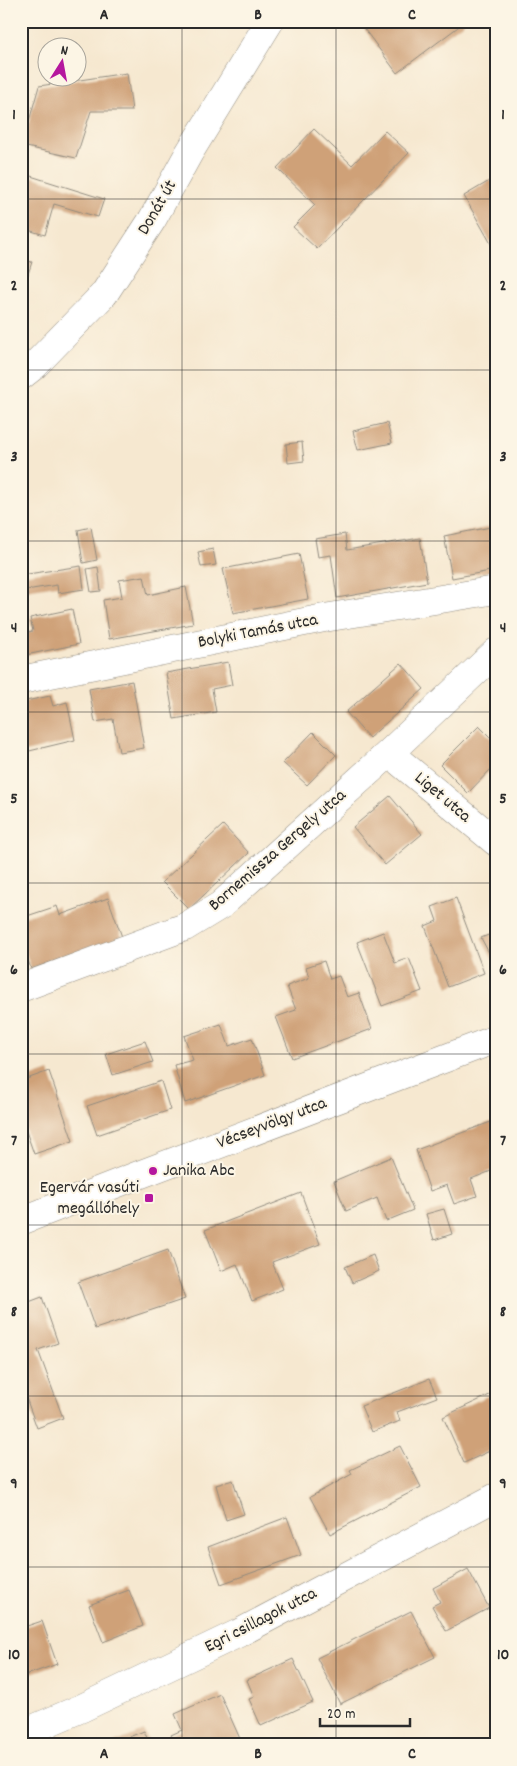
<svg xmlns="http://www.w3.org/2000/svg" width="517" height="1766" font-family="Dekko,sans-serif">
<rect width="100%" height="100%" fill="#fcf5e5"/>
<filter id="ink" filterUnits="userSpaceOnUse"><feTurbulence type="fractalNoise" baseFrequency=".02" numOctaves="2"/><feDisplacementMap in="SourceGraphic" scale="10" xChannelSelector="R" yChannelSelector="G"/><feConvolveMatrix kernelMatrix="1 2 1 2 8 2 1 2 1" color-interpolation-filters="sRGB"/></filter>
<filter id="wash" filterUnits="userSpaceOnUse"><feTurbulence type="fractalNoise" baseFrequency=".0096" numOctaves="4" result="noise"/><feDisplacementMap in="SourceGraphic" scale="20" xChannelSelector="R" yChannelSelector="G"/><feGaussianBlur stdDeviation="1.12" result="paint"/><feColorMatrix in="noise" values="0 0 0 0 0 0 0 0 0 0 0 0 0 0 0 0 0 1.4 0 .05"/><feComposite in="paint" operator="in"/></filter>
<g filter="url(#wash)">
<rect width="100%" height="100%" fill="#f6e8d0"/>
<g id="blocks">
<path fill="#cfa178" d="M 361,21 L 466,21 L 397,73 L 359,22 Z
M 127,73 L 132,111 L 91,111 L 76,158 L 22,146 L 39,86 Z
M 314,129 L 352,165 L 385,131 L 409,153 L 317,249 L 293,227 L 315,205 L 277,168 Z
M 21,173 L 104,199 L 98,217 L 54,204 L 45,235 L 21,228 Z
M 491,180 L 496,188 L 496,248 L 494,249 L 464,196 Z
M 21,259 L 32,262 L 22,292 L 21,292 Z
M 387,423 L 392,443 L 358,450 L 353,431 Z
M 302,442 L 304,461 L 288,463 L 286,444 Z
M 496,526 L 496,570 L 452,578 L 444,536 Z
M 91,527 L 97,560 L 83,563 L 78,530 Z
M 345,534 L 347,550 L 420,538 L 427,582 L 337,598 L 331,555 L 318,557 L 315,539 Z
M 213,549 L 216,565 L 201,567 L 198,552 Z
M 299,554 L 308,599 L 233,613 L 223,569 Z
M 81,566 L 84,589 L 58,593 L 57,585 L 26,590 L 28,598 L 21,599 L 21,575 Z
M 98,567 L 101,591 L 91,592 L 87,569 Z
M 144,576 L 148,595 L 186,587 L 193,624 L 109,639 L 103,600 L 122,597 L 119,580 Z
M 72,609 L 79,644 L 21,656 L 21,633 L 33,631 L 30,618 Z
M 228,662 L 232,685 L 212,689 L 216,712 L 174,719 L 166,673 Z
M 401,663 L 424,689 L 369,738 L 346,712 Z
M 132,681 L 144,748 L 119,752 L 113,719 L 95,722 L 89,689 Z
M 50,696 L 53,706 L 67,702 L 75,740 L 21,753 L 21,702 Z
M 479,726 L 496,743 L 496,768 L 494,766 L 468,793 L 440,765 Z
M 313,732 L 336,755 L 307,785 L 283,763 Z
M 390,796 L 422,834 L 385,865 L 353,827 Z
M 223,825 L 249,853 L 189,909 L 162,882 Z
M 108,898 L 122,937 L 31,969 L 21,939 L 21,918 L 57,906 L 60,915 Z
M 456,898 L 484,973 L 448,987 L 425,926 L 437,921 L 432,907 Z
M 383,932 L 395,963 L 409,958 L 422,991 L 382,1006 L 357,942 Z
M 496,932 L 496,966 L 481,938 Z
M 324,961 L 330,979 L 339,976 L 347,997 L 359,993 L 372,1029 L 292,1058 L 276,1017 L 296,1010 L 287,986 L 309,978 L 306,967 Z
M 221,1024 L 229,1046 L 252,1038 L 265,1075 L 185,1103 L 174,1065 L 193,1060 L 184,1036 Z
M 145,1041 L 153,1062 L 113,1075 L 106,1054 Z
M 49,1071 L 73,1141 L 34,1154 L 21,1117 L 21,1081 Z
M 161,1081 L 170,1110 L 97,1135 L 87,1106 Z
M 496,1120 L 496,1169 L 471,1179 L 477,1196 L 454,1204 L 447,1185 L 430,1191 L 416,1150 Z
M 391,1157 L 413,1210 L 386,1221 L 377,1198 L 346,1211 L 334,1181 Z
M 301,1193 L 320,1244 L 272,1262 L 283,1289 L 252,1301 L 237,1264 L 221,1271 L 205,1230 Z
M 444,1209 L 452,1234 L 434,1240 L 426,1214 Z
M 168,1250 L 185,1299 L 95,1329 L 78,1282 Z
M 373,1255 L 379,1271 L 352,1283 L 345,1267 Z
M 42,1297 L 58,1343 L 38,1350 L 63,1418 L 37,1428 L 21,1384 L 21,1305 Z
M 429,1379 L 437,1397 L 397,1412 L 400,1421 L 372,1432 L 361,1406 Z
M 496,1392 L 496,1448 L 464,1463 L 443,1417 Z
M 400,1446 L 421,1487 L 330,1534 L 310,1497 L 352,1474 L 350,1470 Z
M 233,1480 L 244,1514 L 226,1520 L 216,1485 Z
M 287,1517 L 301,1555 L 221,1584 L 208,1547 Z
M 468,1569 L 489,1608 L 446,1631 L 432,1606 L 440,1602 L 433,1588 Z
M 129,1590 L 143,1626 L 103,1642 L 89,1605 Z
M 411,1611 L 435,1657 L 340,1704 L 317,1658 Z
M 42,1621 L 57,1664 L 21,1677 L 21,1628 Z
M 293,1659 L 313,1702 L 261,1726 L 249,1699 L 254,1697 L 247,1680 Z
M 220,1694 L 241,1741 L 232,1745 L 176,1745 L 171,1735 L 182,1730 L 175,1714 Z
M 144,1731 L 150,1745 L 109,1745 Z"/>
</g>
</g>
<g filter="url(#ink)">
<use href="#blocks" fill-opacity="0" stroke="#908a7e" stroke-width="1"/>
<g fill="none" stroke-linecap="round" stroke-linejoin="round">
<defs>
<path id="minor" d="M 21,376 L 35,365 L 104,294 L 152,220 L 189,153 L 270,21
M 21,680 L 324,618 L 496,590
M 389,753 L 496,842
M 21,988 L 185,927 L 221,905 L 389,753 L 496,652
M 21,1734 L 82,1708 L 239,1633 L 496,1497"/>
<path id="major" d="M 21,1221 L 136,1176 L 496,1039"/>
</defs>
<use href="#minor" stroke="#908a7e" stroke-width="29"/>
<use href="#major" stroke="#908a7e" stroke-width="29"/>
<use href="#minor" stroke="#fff" stroke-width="28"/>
<use href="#major" stroke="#fff" stroke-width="28"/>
</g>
</g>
<path fill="none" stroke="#2b2b2b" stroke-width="1" stroke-opacity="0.55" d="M 182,21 L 182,1745M 336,21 L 336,1745M 21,199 L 496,199M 21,370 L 496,370M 21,541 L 496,541M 21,712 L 496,712M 21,883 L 496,883M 21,1054 L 496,1054M 21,1225 L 496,1225M 21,1396 L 496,1396M 21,1567 L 496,1567"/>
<g fill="#b5179e" stroke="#fcf5e5" stroke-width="2">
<circle cx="153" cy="1171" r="5"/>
<rect x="144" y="1193" width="10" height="10" rx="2.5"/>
</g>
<g text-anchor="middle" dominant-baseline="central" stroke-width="4" stroke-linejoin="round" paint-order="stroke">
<g font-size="18" fill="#2b2b2b" stroke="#fcf5e5">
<text transform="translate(158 208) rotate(-60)">Donát út</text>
<text transform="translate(258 632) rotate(-11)">Bolyki Tamás utca</text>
<text transform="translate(442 798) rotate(40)">Liget utca</text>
<text transform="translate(278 851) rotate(-41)">Bornemissza Gergely utca</text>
<text transform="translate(272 1124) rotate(-21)">Vécseyvölgy utca</text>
<text transform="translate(261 1621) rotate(-27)">Egri csillagok utca</text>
</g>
<g font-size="18" fill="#2b2b2b" stroke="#fcf5e5" text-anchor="start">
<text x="163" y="1171">Janika Abc</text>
<text x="139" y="1188" text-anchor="end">Egervár vasúti<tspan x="139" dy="21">megállóhely</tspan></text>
</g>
</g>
<rect width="517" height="1766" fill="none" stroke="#fcf5e5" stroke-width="55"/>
<g transform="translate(62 62) rotate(11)"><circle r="24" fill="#fcf5e5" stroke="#a8a49b"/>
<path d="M0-4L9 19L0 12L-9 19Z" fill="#b5179e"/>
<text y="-8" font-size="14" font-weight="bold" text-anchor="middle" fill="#2b2b2b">N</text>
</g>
<path d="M320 1718v8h90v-8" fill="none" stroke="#2b2b2b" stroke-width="2.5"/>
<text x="327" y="1718" font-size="15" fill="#2b2b2b" stroke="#fcf5e5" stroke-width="4" paint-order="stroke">20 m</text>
<rect x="28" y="28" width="462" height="1710" fill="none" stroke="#2b2b2b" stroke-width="2"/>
<g font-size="16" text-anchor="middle" font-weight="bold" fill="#2b2b2b">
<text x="104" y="19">A</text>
<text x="258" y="19">B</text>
<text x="412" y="19">C</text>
<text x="14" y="119">1</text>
<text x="503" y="119">1</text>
<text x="14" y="290">2</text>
<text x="503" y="290">2</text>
<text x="14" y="461">3</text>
<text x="503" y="461">3</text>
<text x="14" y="632">4</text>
<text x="503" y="632">4</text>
<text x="14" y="803">5</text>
<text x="503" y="803">5</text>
<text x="14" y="974">6</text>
<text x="503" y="974">6</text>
<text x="14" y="1145">7</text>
<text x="503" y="1145">7</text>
<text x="14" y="1316">8</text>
<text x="503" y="1316">8</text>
<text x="14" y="1488">9</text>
<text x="503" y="1488">9</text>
<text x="14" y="1659">10</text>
<text x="503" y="1659">10</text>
<text x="104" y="1758">A</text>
<text x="258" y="1758">B</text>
<text x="412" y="1758">C</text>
</g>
</svg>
